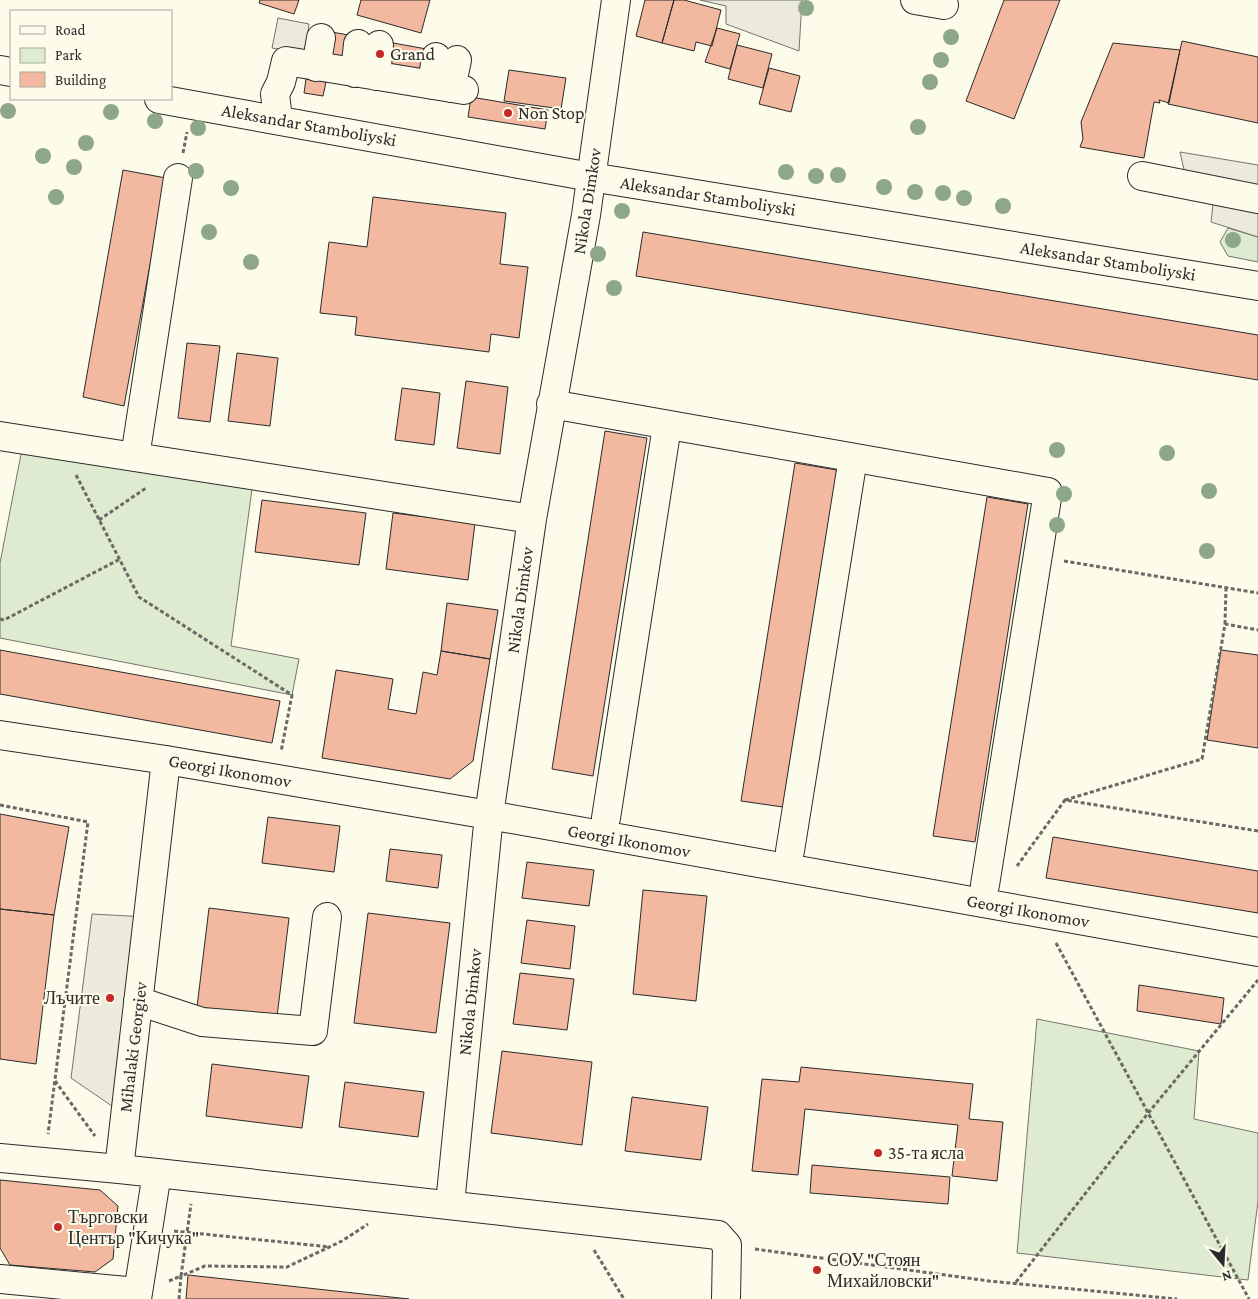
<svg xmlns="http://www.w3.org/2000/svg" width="1258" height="1299" font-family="'Crimson Pro',serif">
<rect width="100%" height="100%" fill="#fdfbea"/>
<path fill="#deebd1" stroke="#74746e" d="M 1228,228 L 1258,237 L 1258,262 L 1228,256 L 1220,242 Z
M 22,449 L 252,489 L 231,646 L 299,659 L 292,695 L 0,638 L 0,563 Z
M 1037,1019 L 1199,1051 L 1194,1119 L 1258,1133 L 1258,1201 L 1248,1280 L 1017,1253 Z"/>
<path fill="#eceadb" stroke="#74746e" d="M 700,0 L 802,0 L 799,51 L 726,24 L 726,6 Z
M 278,18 L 309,24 L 305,54 L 272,48 Z
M 1180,152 L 1258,165 L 1258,187 L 1185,174 Z
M 1213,204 L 1258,212 L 1258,237 L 1211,222 Z
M 92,914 L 147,917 L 125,1115 L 71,1078 Z"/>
<path fill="#f2b8a0" stroke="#2b2b2b" d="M 260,0 L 299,0 L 294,14 L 259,3 Z
M 361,0 L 430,0 L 421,33 L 357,15 Z
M 645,0 L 674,0 L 662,43 L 636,36 Z
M 674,0 L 684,0 L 721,10 L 712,46 L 696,42 L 694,51 L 662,43 Z
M 1004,0 L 1060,0 L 1014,119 L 966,101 Z
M 717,28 L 740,34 L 730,69 L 705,62 Z
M 315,29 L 449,53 L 444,80 L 310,56 Z
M 1182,41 L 1258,57 L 1258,123 L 1168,104 Z
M 1113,43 L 1180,50 L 1169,103 L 1159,100 L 1160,103 L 1154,102 L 1144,158 L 1080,147 L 1083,139 L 1081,122 Z
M 737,45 L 772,54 L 763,88 L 728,79 Z
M 769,68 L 800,76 L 791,112 L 759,104 Z
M 509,70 L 566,78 L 561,109 L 504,101 Z
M 306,79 L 326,82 L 323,96 L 304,93 Z
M 471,97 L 548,110 L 545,129 L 468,117 Z
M 123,170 L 166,178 L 124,406 L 83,397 Z
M 373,197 L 506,213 L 500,264 L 528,267 L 519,338 L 491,334 L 489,352 L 355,335 L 357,317 L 320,313 L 329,242 L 367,247 Z
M 643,232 L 1258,335 L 1258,380 L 636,276 Z
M 187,343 L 220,346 L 210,422 L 178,418 Z
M 237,353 L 278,358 L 270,426 L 228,421 Z
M 466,381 L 508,387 L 500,454 L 457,448 Z
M 402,388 L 440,393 L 434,445 L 395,440 Z
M 605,431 L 647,438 L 593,776 L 552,769 Z
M 795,463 L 837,470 L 783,807 L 741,801 Z
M 987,497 L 1028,504 L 975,842 L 933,836 Z
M 262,500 L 366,513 L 359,565 L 255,552 Z
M 393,513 L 475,523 L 468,580 L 386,569 Z
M 447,603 L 498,610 L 490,659 L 441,651 Z
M 0,650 L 280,701 L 272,743 L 0,694 Z
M 1221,650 L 1258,655 L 1258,748 L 1207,740 Z
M 441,651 L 490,659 L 473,761 L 450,779 L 322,758 L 336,670 L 393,679 L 388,709 L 416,714 L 423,672 L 437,675 Z
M 0,814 L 69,827 L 54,915 L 0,909 Z
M 268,817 L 340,826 L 334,872 L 262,863 Z
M 1053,837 L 1258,871 L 1258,913 L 1046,878 Z
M 390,849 L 442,855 L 438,888 L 386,881 Z
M 527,862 L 594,870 L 589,906 L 522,898 Z
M 643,890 L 707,896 L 696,1001 L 633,994 Z
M 209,908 L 289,918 L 277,1017 L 197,1007 Z
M 0,909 L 54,915 L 36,1064 L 0,1059 Z
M 368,913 L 450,923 L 436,1033 L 354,1023 Z
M 527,920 L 575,926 L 570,969 L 521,963 Z
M 520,973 L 574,979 L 567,1030 L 513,1024 Z
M 1139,985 L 1224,998 L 1221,1024 L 1137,1011 Z
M 502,1051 L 592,1062 L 582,1145 L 491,1133 Z
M 212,1064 L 309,1076 L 302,1128 L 206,1116 Z
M 801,1067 L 973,1084 L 969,1119 L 1003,1122 L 997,1181 L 952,1176 L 958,1125 L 805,1109 L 798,1175 L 752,1171 L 762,1079 L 799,1082 Z
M 345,1082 L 424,1092 L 418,1137 L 339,1127 Z
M 632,1097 L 708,1107 L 701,1160 L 625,1151 Z
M 812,1165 L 950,1177 L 948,1204 L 810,1193 Z
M 0,1180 L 100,1190 L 118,1206 L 113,1259 L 95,1272 L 10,1265 L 0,1248 Z
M 188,1275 L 409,1299 L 186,1299 Z"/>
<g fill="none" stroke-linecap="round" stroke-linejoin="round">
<defs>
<path id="minor" d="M 915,0 L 944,5
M 316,67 L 321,38
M 0,70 L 11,72
M 355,73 L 358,44
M 376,76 L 379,45
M 432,85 L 436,57
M 451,88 L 457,60
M 159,99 L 591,177 L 1258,286
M 278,119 L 275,94 L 281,82 L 286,61 L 464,90
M 1142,176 L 1258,199
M 551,404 L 1048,492 L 985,885
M 0,436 L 532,519
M 135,457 L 178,178
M 0,735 L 166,760 L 489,815 L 1258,952
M 606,818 L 667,426
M 790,851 L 853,458
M 138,1001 L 202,1022 L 313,1031 L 327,917
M 0,1158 L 119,1169
M 157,1173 L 718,1235 L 727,1245 L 726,1299
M 450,1204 L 489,815 L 532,519 L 586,215 L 616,0
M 0,1279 L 137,1292
M 137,1299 L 157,1173 L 119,1169 L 166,760"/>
</defs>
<use href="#minor" stroke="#2b2b2b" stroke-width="30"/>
<path stroke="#6a6964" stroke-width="3" stroke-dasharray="4 2.5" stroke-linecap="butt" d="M 183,153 L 187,132
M 76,475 L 139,597 L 292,695 L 281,752
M 99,520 L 146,488
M 1064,561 L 1258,593
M 0,619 L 4,620 L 120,559
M 1225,624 L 1226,588
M 1065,800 L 1202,759 L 1225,624 L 1258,630
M 0,805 L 88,822 L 48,1134
M 1017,866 L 1065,800 L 1258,831
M 1056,943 L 1249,1299
M 55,1081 L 95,1136
M 174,1231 L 330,1247
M 755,1249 L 989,1281 L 1177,1299
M 594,1250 L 624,1299
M 169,1281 L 181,1276 L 191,1204
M 1016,1282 L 1149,1112 L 1258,980
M 179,1299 L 181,1276 L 205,1266 L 287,1267 L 342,1241 L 368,1224"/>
<use href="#minor" stroke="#fdfbea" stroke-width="28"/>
</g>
<g fill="#8ea78a">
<circle cx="806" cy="8" r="8"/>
<circle cx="951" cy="37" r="8"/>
<circle cx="941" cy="60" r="8"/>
<circle cx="930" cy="82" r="8"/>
<circle cx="8" cy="111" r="8"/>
<circle cx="111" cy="112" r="8"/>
<circle cx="155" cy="121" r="8"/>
<circle cx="918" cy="127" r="8"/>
<circle cx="198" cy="128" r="8"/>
<circle cx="86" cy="143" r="8"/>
<circle cx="43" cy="156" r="8"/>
<circle cx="74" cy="167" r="8"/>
<circle cx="196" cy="171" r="8"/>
<circle cx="786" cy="172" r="8"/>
<circle cx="838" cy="175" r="8"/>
<circle cx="816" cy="176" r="8"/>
<circle cx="884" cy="187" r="8"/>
<circle cx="231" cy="188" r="8"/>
<circle cx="915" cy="192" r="8"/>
<circle cx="943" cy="193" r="8"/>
<circle cx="56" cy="197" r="8"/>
<circle cx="964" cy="198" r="8"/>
<circle cx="1003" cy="206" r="8"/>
<circle cx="622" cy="211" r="8"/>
<circle cx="209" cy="232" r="8"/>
<circle cx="1233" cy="240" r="8"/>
<circle cx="598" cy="254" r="8"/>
<circle cx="251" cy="262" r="8"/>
<circle cx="614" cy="288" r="8"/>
<circle cx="1057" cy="450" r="8"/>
<circle cx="1167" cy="453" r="8"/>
<circle cx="1209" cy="491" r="8"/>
<circle cx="1064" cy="494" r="8"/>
<circle cx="1057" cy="525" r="8"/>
<circle cx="1207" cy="551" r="8"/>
</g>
<g fill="#c62828" stroke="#fdfbea" stroke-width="2">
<circle cx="380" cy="54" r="5"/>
<circle cx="508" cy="113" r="5"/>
<circle cx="110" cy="998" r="5"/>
<circle cx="878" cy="1153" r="5"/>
<circle cx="58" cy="1227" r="5"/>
<circle cx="817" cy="1270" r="5"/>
</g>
<g text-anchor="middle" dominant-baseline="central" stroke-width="4" stroke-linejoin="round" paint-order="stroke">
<g font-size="18" fill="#2b2b2b" stroke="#fdfbea" text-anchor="start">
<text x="390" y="54">Grand</text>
<text x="518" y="113">Non Stop</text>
<text x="100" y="998" text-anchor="end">Лъчите</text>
<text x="888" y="1153">35-та ясла</text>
<text x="68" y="1217">Търговски<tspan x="68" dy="21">Център "Кичука"</tspan></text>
<text x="827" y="1260">СОУ "Стоян<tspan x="827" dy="21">Михайловски"</tspan></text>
</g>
<g font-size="18" fill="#2b2b2b" stroke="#fdfbea">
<text transform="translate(309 125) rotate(10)">Aleksandar Stamboliyski</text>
<text transform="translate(708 196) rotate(9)">Aleksandar Stamboliyski</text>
<text transform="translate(587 201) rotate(-81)">Nikola Dimkov</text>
<text transform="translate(1108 261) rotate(9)">Aleksandar Stamboliyski</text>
<text transform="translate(520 600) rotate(-82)">Nikola Dimkov</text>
<text transform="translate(230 771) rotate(10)">Georgi Ikonomov</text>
<text transform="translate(629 841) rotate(10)">Georgi Ikonomov</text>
<text transform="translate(1028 911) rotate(10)">Georgi Ikonomov</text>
<text transform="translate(470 1002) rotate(-84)">Nikola Dimkov</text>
<text transform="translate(133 1047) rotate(-83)">Mihalaki Georgiev</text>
</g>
</g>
<rect x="10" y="10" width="162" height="90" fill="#fdfbea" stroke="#a9a89e"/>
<rect x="20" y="26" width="25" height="8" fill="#fdfbea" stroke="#a9a89e"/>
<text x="55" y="35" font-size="15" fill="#2b2b2b">Road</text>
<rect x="20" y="48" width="25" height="15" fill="#deebd1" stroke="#a9a89e"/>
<text x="55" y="60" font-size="15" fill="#2b2b2b">Park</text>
<rect x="20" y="72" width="25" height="15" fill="#f2b8a0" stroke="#a9a89e"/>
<text x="55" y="85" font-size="15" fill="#2b2b2b">Building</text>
<g transform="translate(1223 1264) rotate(162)" stroke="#fdfbea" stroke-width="4" paint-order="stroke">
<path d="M0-4L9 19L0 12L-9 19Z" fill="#2b2b2b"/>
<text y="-8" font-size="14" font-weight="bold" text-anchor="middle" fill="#2b2b2b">N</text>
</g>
</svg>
